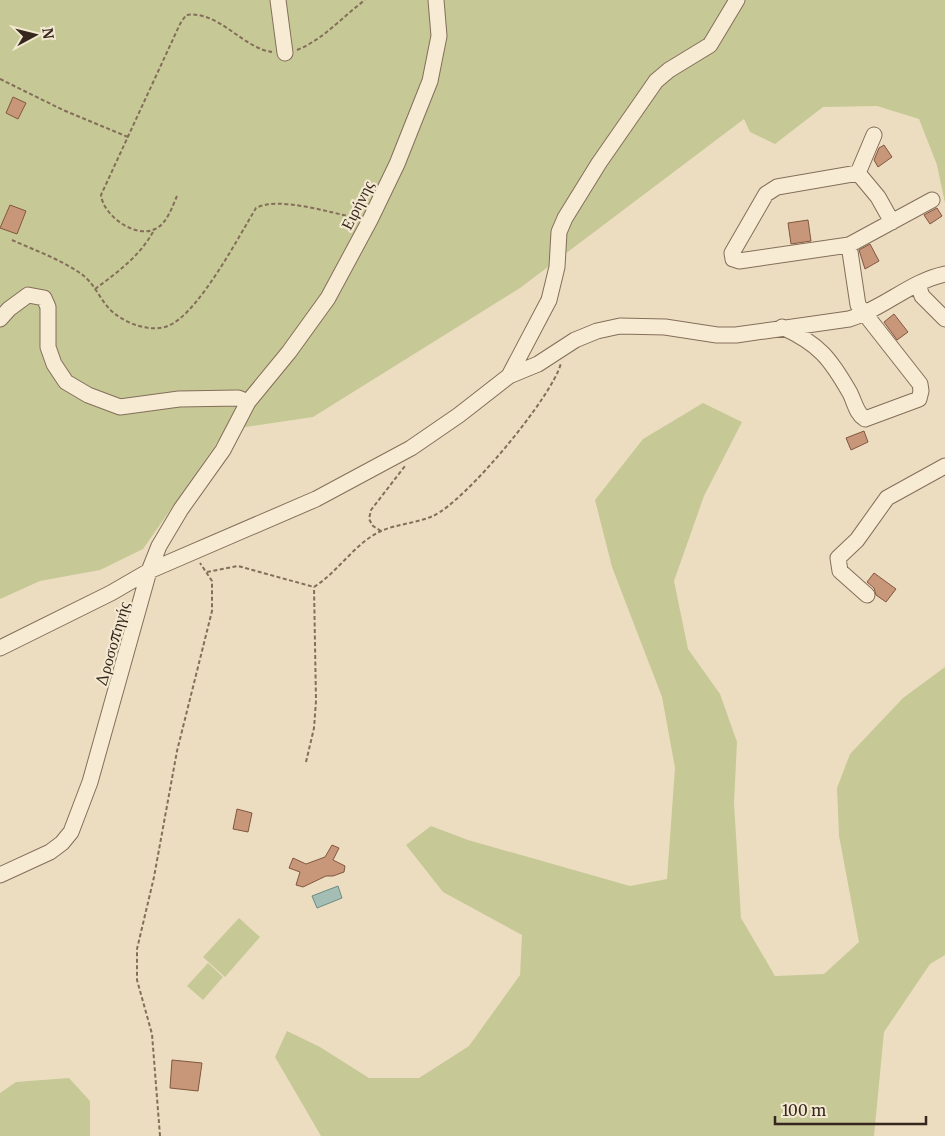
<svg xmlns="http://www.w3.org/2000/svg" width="945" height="1136" font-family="Merriweather,serif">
<rect width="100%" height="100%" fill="#ecddc1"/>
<path fill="#c6c996" d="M 0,0 L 945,0 L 945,203 L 937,165 L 919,119 L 877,106 L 823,107 L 775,144 L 750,132 L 744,119 L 520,288 L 313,417 L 226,430 L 143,549 L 100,570 L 40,581 L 0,599 Z
M 703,403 L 742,422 L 704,496 L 674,581 L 688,649 L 720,694 L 737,742 L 734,803 L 741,918 L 775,976 L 824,974 L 859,942 L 839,836 L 837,788 L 850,754 L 903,698 L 945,667 L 945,955 L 930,964 L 884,1032 L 874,1136 L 321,1136 L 275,1057 L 287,1031 L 320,1047 L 369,1078 L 419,1078 L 469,1046 L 520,975 L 522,935 L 443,892 L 406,845 L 431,826 L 468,840 L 630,886 L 667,879 L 675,768 L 662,697 L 612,567 L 595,500 L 643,439 Z
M 239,918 L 260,937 L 225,977 L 203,957 Z
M 208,963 L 223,977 L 203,1000 L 187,986 Z
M 69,1078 L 90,1101 L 90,1136 L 0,1136 L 0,1093 L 16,1082 Z"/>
<path fill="#a4beb5" stroke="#6b8c82" d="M 338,886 L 342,898 L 317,908 L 312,896 Z"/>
<path fill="#c89678" stroke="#825740" d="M 13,97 L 26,103 L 18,119 L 6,113 Z
M 884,145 L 892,157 L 878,167 L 874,160 L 879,148 Z
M 10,205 L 26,211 L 17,234 L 0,228 Z
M 937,208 L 942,216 L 930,224 L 924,215 Z
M 808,220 L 811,241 L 791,244 L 788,223 Z
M 870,244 L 879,261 L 865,269 L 859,250 Z
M 894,314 L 908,332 L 897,340 L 884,322 Z
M 864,431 L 868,442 L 851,450 L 846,438 Z
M 874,573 L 896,589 L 886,602 L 876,595 L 874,588 L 867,582 Z
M 237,809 L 252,813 L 248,832 L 233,829 Z
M 332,845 L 339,848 L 333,860 L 345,866 L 344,872 L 333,876 L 326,876 L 303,887 L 296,885 L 300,872 L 289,868 L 293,858 L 306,864 L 325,857 Z
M 172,1060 L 202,1063 L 198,1091 L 170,1088 Z"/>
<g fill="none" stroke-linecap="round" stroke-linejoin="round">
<defs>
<path id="minor" d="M 278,0 L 285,53
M 874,135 L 858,173 L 878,197 L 892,222
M 858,173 L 777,187 L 766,194 L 732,253 L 733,259 L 739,261 L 849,245 L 932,200
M 918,285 L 922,296 L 945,319
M 0,319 L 9,309 L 28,295 L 44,298 L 48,307 L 48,347 L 54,364 L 66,382 L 88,395 L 120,407 L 179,399 L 238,398 L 248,402
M 782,327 C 819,344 830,358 850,393 C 855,403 856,413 865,419 L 919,399 L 921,391 L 920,384 L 858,305 L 849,245
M 509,376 L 549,300 L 557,267 L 559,232 L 565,218 L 599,163 L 656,81 L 669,70 L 710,45 L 737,0
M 867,595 L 840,571 L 838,558 L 857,540 L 887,498 L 945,466
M 0,648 L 111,593 L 149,571 L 316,499 L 411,448 L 459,415 L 509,376 L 538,364 L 575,340 L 597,331 L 620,326 L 665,327 L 717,335 L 736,335 L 849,319 C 883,309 911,281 945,274
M 0,875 L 50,852 L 62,843 L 71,832 L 90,782 L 149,571 L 159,546 L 181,509 L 223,450 L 248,402 L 289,352 L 328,298 L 370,220 L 397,164 L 430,81 L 439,36 L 436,0"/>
</defs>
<use href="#minor" stroke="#846e5a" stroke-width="17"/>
<path stroke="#846e5a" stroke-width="2" stroke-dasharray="4 2.5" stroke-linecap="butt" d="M 297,50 C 324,39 342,17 365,0
M 0,79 L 63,110 L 128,137
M 177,196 C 172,207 167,224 155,229 C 135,239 103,215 101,195 L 180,24 L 186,15 C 219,10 242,48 272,52
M 12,240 C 36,251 63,260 84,276 C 96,286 102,304 115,314 C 130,325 154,334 172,324 C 201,308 238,238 256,208 C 279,196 331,213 357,218
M 95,289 C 118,272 141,255 154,230
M 381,531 L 373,526 L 369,519 L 371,510 L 405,466
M 207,572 L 238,566 L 314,587 C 338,572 355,543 381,531 C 397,524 417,523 433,516 C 465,502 553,396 561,363
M 306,762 L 314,728 L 316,701 L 314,587
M 160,1136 L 152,1034 L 137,980 L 137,949 L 154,877 L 177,751 L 212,611 L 212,581 L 200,563"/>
<use href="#minor" stroke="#f7ebd4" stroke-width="15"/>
</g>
<g text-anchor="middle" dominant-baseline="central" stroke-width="4.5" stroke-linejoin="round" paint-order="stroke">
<g font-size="16" fill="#35271d" stroke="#f3e8d0">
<text transform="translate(357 205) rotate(-63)">Ειρήνης</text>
<text transform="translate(112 644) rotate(-74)">Δροσοπηγής</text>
</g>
</g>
<g transform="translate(35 35) rotate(83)" stroke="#f3e8d0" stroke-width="4" paint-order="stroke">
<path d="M0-4L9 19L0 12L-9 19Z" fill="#35271d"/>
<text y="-8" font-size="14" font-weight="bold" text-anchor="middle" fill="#35271d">N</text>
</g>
<path d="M775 1116v8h151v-8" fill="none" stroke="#35271d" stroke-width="2.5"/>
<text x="782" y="1116" font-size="15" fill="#35271d" stroke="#f3e8d0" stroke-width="4" paint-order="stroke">100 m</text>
</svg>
